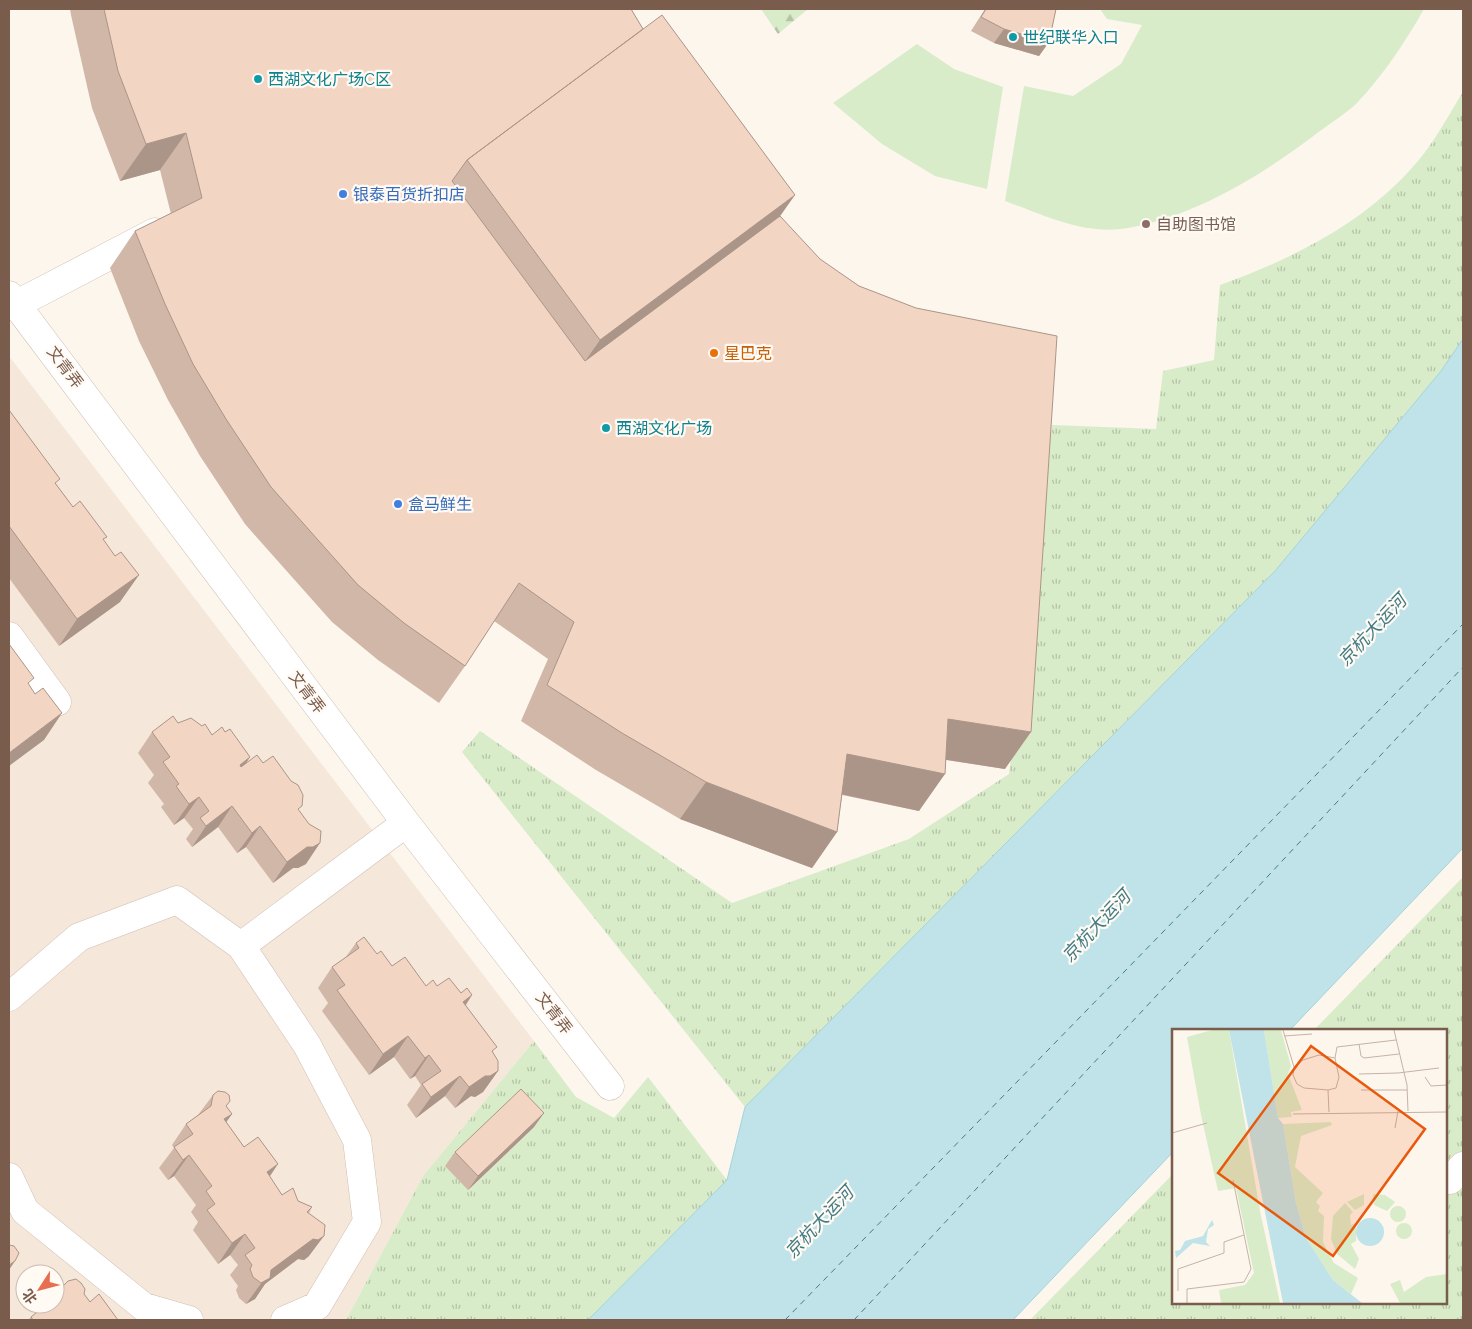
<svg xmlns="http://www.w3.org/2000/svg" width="1472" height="1329" font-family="Raleway,'Noto Sans SC',sans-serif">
<defs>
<pattern id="forest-firs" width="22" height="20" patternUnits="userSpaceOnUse" patternTransform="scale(1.25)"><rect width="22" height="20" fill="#d8ecc9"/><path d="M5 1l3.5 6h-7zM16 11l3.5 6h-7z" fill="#b4c2a5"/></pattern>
<pattern id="park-tufts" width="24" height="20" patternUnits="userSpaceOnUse" patternTransform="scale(1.25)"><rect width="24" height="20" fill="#d8ecc9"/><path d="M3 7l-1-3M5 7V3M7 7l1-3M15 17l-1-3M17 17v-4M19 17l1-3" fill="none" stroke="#b4c2a5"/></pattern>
</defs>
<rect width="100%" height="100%" fill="#fdf6ec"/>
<path fill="#f5e8da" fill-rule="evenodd" d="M 9,356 L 534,1041 L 423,1176 L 346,1320 L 9,1320 ZM 25,1274 L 55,1274 L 55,1304 L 25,1304 Z"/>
<path fill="#d8ecc9" d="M 1100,9 L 1424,9 C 1406,41 1382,77 1356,104 C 1345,114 1331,123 1320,131 C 1264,174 1192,219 1121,229 C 1081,234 1041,214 1005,201 L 1024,86 L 1073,96 L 1121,64 L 1142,25 L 1107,19 Z
M 917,44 L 954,69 L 1003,87 L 987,189 L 935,176 L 882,144 L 833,103 Z"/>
<path fill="url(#forest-firs)" d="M 761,9 L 808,9 L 778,34 Z"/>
<path fill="url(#park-tufts)" d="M 1463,92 L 1463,339 L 1441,371 L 1275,571 L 745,1107 L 462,752 L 480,731 L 732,903 L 909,839 L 1009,774 L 1052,425 L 1156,429 L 1163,371 L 1214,360 L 1220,285 C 1295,258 1371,220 1422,156 C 1437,137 1450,113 1463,92 Z
M 1463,877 L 1463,1320 L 1030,1320 L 1173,1174 L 1173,1303 L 1446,1303 L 1446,1030 L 1314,1030 Z
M 534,1041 L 576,1097 L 614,1118 L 648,1077 L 727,1180 L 588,1320 L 346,1320 L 423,1176 Z"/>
<path fill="#bfe3e8" stroke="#a5d3da" d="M 1463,339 L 1463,848 L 1290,1030 L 1173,1030 L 1173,1152 L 1013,1320 L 588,1320 L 727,1180 L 745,1107 L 1275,571 L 1441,371 Z"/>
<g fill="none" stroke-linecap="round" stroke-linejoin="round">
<path stroke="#437c86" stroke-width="1" stroke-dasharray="6 5" stroke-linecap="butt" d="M 785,1320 L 1463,624
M 854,1320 L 1463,667"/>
<defs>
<path id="minor" d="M 9,295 L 406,823 L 610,1086
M 17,304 L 155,232
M 9,636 L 57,702
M 241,946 L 406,823
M 9,997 L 79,937 L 177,900 L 241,946 L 307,1045 L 357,1140 L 367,1222 L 317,1306 L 285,1320
M 9,1177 L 25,1211 L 144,1307 L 189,1320
M 1450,1180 L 1463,1166"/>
</defs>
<use href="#minor" stroke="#d1beb0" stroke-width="29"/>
<use href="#minor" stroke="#fff" stroke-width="28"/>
</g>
<path fill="#d1b7a8" d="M 70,9 L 631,9 L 643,29 L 780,216 L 1005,769 L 946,760 L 919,811 L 842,795 L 837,832 L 812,868 L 680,819 L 596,770 L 521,721 L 548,659 L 494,621 L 465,666 L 439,703 L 378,660 L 332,622 L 245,524 L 200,456 L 168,400 L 139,341 L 110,268 L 135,231 L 171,214 L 160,170 L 120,181 L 92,108 L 71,15 Z
M 985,9 L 1056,9 L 1049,42 L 1039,56 L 994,43 L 971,31 Z
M 9,410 L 56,484 L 73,507 L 104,541 L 120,602 L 59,646 L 9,578 Z
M 178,723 L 212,735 L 225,732 L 250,757 L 247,762 L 299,811 L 306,864 L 298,868 L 293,868 L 273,883 L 246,847 L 237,853 L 218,827 L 192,847 L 186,839 L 193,829 L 184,818 L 174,825 L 161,807 L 164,804 L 148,783 L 154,775 L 138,753 L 152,732 Z
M 356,943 L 377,954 L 392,966 L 426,986 L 437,986 L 461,993 L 472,995 L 466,1005 L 493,1052 L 498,1071 L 483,1092 L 475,1097 L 471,1096 L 455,1108 L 445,1096 L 416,1118 L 407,1105 L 421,1085 L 415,1076 L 410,1079 L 394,1057 L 369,1075 L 322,1011 L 328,1003 L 318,988 L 332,967 L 345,958 Z
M 213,1095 L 226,1106 L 232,1114 L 226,1122 L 244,1147 L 270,1177 L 282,1195 L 298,1201 L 312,1207 L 309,1213 L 309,1256 L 304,1260 L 298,1259 L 265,1284 L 255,1299 L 246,1304 L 239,1298 L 236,1290 L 238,1286 L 230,1275 L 238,1265 L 230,1255 L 218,1264 L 193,1230 L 198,1222 L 191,1212 L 196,1205 L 174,1176 L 168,1180 L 159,1168 L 174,1148 L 172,1145 L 186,1124 L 198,1115 Z
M 534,1127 L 468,1190 L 445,1166 L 455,1152 Z
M 63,1286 L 84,1294 L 90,1302 L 118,1320 L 28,1320 L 31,1317 L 55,1304 L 55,1297 Z"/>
<path fill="#aa9588" d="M 1004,29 L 1049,42 L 1039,56 L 994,43 Z
M 186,133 L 160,170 L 120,181 L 146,144 Z
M 795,195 L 754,253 L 559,398 L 600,340 Z
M 139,575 L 120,602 L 59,646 L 77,619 Z
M 62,713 L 44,740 L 9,766 L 9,753 Z
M 948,719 L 1031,732 L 1005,769 L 922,756 Z
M 847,754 L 945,774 L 919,811 L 822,790 Z
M 250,757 L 236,778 L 240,765 Z
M 706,782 L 837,832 L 812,868 L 680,819 Z
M 199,797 L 184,818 L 174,825 L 189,804 Z
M 232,806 L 218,827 L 192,847 L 206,826 Z
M 260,826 L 246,847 L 237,853 L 252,833 Z
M 320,843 L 306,864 L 298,868 L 293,868 L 273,883 L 287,862 L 307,847 Z
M 472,995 L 458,1016 L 463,1002 Z
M 408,1036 L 394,1057 L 369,1075 L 383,1054 Z
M 429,1055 L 415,1076 L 410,1079 L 425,1058 Z
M 498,1071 L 483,1092 L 475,1097 L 471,1096 L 455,1108 L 469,1087 L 485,1076 Z
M 460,1076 L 445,1096 L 416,1118 L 431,1097 Z
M 544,1113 L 534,1127 L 468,1190 L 478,1176 Z
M 232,1114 L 217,1135 L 224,1119 Z
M 189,1155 L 174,1176 L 168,1180 L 183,1160 Z
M 278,1164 L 264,1185 L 267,1172 Z
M 245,1234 L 230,1255 L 218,1264 L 232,1243 Z
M 324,1236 L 309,1256 L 304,1260 L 298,1259 L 265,1284 L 255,1299 L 246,1304 L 271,1270 L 313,1239 Z
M 15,1261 L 9,1270 L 9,1265 Z"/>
<path fill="#f3d5c3" stroke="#aa9588" d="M 104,9 L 631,9 L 643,29 L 467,160 L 452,181 L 585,361 L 780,216 L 820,259 L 859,286 L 916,308 L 1057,336 L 1031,732 L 948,719 L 945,774 L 847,754 L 837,832 L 706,782 L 622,733 L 547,685 L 574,622 L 519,583 L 465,666 L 404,623 L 358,585 L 271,487 L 226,419 L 193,364 L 165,304 L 135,231 L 202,198 L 186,133 L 146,144 L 118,71 Z
M 986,9 L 1056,9 L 1049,42 L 1004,29 L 981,17 Z
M 662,15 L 795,195 L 600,340 L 467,160 Z
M 9,410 L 60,479 L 55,483 L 73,507 L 80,501 L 107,537 L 103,539 L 115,556 L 121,552 L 139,575 L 77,619 L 9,526 Z
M 9,644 L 34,678 L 28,683 L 35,694 L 43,688 L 62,713 L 9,753 Z
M 173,716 L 178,723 L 191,718 L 202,726 L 205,724 L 212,735 L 222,727 L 225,732 L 230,729 L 250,757 L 240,765 L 241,767 L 257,755 L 263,763 L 273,756 L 291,781 L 298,785 L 303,795 L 302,806 L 298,809 L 309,824 L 321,831 L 320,843 L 313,847 L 307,847 L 287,862 L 260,826 L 252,833 L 232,806 L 206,826 L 200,818 L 209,811 L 199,797 L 189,804 L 176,786 L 179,784 L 163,762 L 170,757 L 152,732 Z
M 364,937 L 377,954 L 381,951 L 392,966 L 405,957 L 426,986 L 433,980 L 437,986 L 449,978 L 461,993 L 467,988 L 472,995 L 463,1002 L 497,1047 L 492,1051 L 498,1061 L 498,1071 L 490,1076 L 485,1076 L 469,1087 L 460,1076 L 431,1097 L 422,1084 L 441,1071 L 429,1055 L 425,1058 L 408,1036 L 383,1054 L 337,990 L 345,985 L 332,967 L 359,948 L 356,943 Z
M 521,1089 L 544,1113 L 478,1176 L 455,1152 Z
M 218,1091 L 225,1092 L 229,1095 L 230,1101 L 226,1106 L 232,1114 L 224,1119 L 244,1147 L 258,1137 L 278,1164 L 267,1172 L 282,1195 L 293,1188 L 298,1201 L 312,1207 L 307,1212 L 325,1225 L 324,1236 L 318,1240 L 313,1239 L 271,1270 L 270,1278 L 261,1283 L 253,1277 L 250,1269 L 252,1265 L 245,1255 L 255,1248 L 245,1234 L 232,1243 L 207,1210 L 215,1204 L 206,1191 L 212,1186 L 189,1155 L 183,1160 L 174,1147 L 193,1134 L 186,1124 L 211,1106 L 213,1095 Z
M 9,1245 L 14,1246 L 19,1253 L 15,1261 L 9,1265 Z
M 76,1279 L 81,1283 L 85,1289 L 84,1294 L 90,1302 L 99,1294 L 118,1320 L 33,1320 L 31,1317 L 47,1304 L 55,1304 L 55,1298 L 61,1293 L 63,1286 L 68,1281 Z"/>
<g fill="#0f9aa8" stroke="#fffaf3" stroke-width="2">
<circle cx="1013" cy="37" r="5"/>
<circle cx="258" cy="79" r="5"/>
<circle cx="606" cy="428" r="5"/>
</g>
<g fill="#3f7fe0" stroke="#fffaf3" stroke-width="2">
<circle cx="343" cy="194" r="5"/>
<circle cx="398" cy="504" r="5"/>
</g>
<circle fill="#8d6e63" stroke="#fffaf3" stroke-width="2" cx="1146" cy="224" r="5"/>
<circle fill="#e8710a" stroke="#fffaf3" stroke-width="2" cx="714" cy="353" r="5"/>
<g text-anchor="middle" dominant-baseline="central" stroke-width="4.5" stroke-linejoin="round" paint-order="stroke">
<g font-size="16" fill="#0d838f" stroke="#fffaf3" text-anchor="start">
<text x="1023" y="37">世纪联华入口</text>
<text x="268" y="79">西湖文化广场C区</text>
<text x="616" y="428">西湖文化广场</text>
</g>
<g font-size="16" fill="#366cbe" stroke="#fffaf3" text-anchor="start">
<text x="353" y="194">银泰百货折扣店</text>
<text x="408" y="504">盒马鲜生</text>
</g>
<g font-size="16" fill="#785e54" stroke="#fffaf3" text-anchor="start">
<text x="1156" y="224">自助图书馆</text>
</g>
<g font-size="16" fill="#c56008" stroke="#fffaf3" text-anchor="start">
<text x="724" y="353">星巴克</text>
</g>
<g font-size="16" fill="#7a5c4d" stroke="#fffaf3">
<text transform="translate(65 367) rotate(53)">文青弄</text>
<text transform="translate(307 692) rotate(53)">文青弄</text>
<text transform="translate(554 1013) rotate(52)">文青弄</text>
</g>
<g font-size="18" font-style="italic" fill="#437c86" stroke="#fffaf3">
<text transform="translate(1372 630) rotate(-47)">京杭大运河</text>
<text transform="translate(1096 926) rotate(-47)">京杭大运河</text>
<text transform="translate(819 1222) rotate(-47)">京杭大运河</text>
</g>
</g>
<g transform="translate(1172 1029)">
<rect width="275" height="275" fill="#fdf6ec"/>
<path d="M 192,165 L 192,176 L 183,181 L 175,173 ZM 173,174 L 181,183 L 178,186 L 179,196 L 184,194 L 184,212 L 179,215 L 187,230 L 183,240 L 165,225 L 159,210 L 161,187 Z" fill="#d8ecc9"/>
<path d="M 201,165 L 213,166 L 223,173 L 215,182 L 202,176 ZM218 185a8 8 0 1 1 16 0a8 8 0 1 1-16 0ZM224 202a8 8 0 1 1 16 0a8 8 0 1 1-16 0Z" fill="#d8ecc9"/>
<path d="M 40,1 L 57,1 L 88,182 L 108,274 L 49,274 L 47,261 L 73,256 L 82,244 L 64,159 L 46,162 L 29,86 L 15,8 ZM 92,1 L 109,1 L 119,37 L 116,45 L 130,81 L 119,83 L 120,88 L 106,89 ZM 159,93 L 160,96 L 129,107 L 123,138 L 151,164 L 144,173 L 148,177 L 146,182 L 152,187 L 151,213 L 162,234 L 186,249 L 179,265 L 161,251 L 134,209 L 124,174 L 111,95 ZM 275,245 L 275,274 L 228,274 L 218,255 L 228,251 L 232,263 L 254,248 Z" fill="#d8ecc9"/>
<path d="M 57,1 L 92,1 L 106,89 L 111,95 L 124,174 L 134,209 L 161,251 L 190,274 L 111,274 ZM184 203a14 14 0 1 1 28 0a14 14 0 1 1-28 0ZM 40,191 L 42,196 L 36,200 L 34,213 L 38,217 L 21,214 L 4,229 L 3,222 L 8,221 L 13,212 L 31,207 Z" fill="#bfe3e8"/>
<path fill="none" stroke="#bfe3e8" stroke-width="2.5" d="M 68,1 L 118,254 L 125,274M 76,1 L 107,184 L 129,274"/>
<path fill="none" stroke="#c5b3a7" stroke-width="1" d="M 111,1 L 122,38M 222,1 L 235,56 L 236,82M 112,7 L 140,5M 187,15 L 189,27 L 192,29 L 227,25M 163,29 L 165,18 L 224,11M 187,45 L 226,44 L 267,39M 253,48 L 259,57 L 275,56M 156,61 L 132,59 L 125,55 L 121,46 L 122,38 L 131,31 L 147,26 L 163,29 L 167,48 L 164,59 L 156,61 L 157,83M 189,61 L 235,61M 121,85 L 275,83M 223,99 L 226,82M 0,104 L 35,94M 6,262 L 6,240 L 52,224 L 52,213 L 72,206M 15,274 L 15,260 L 72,253 L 79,240 L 61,151"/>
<path fill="#e8590c" fill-opacity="0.15" stroke="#e8590c" stroke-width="2.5" d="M 139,17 L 253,100 L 161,227 L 46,144 Z"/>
<rect width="275" height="275" fill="none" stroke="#7a5c4d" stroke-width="2.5"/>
</g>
<rect width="1472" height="1329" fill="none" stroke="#7a5c4d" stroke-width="20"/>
<g transform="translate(40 1289) rotate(234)"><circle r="24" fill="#fffaf3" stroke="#cabbb1"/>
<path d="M0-4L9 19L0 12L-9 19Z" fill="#e76f51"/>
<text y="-8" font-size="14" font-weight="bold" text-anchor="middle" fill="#7a5c4d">北</text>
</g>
</svg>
